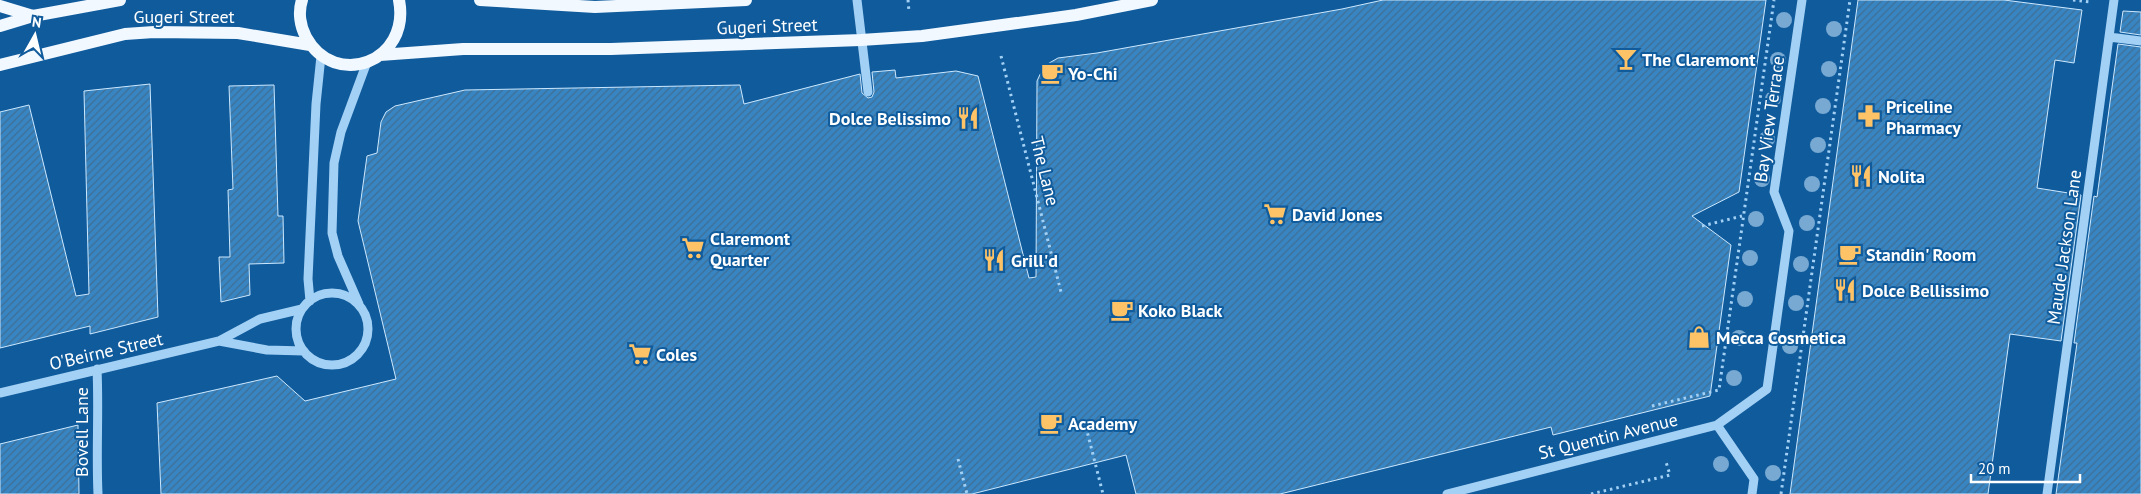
<svg xmlns="http://www.w3.org/2000/svg" width="2141" height="494" font-family="'PT Sans',sans-serif">
<defs>
<pattern id="building-hatch" width="6" height="6" patternUnits="userSpaceOnUse" patternTransform="scale(1.25)"><rect width="6" height="6" fill="#3885c3"/><path d="M-1 1l2-2M0 6l6-6M5 7l2-2" fill="none" stroke="#406e93"/></pattern>
</defs>
<rect width="100%" height="100%" fill="#105b9c"/>
<path fill="url(#building-hatch)" stroke="#cce8fe" d="M 1383,0 L 1766,0 L 1739,192 L 1692,216 L 1731,245 L 1710,396 L 1553,435 L 1551,427 L 1280,494 L 1136,494 L 1126,455 L 972,494 L 161,494 L 157,403 L 277,376 L 305,401 L 396,379 L 358,221 L 367,156 L 377,153 L 381,122 L 386,112 L 395,106 L 465,90 L 740,85 L 744,104 L 860,74 L 862,93 L 868,98 L 872,97 L 874,92 L 872,72 L 895,70 L 896,78 L 956,71 L 978,76 L 1029,278 L 1036,277 L 1037,81 L 1044,66 L 1058,58 L 1097,53 L 1342,9 Z
M 1858,0 L 2004,0 L 2082,10 L 2074,63 L 2055,60 L 2037,188 L 2081,195 L 2061,341 L 2010,334 L 1988,494 L 1790,494 Z
M 2123,11 L 2141,12 L 2141,35 L 2120,32 Z
M 2118,44 L 2141,47 L 2141,494 L 2056,494 L 2077,343 L 2074,343 L 2094,196 L 2097,197 Z
M 150,84 L 158,317 L 90,334 L 90,326 L 0,348 L 0,112 L 29,105 L 76,296 L 89,294 L 84,91 Z
M 274,85 L 278,216 L 283,216 L 284,263 L 249,264 L 250,295 L 221,302 L 219,257 L 230,257 L 228,190 L 233,189 L 229,86 Z
M 78,425 L 79,494 L 0,494 L 0,444 Z"/>
<g fill="none" stroke-linecap="round" stroke-linejoin="round">
<path stroke="#a3d1f5" stroke-width="3" stroke-dasharray="2.5 4" stroke-linecap="butt" d="M 908,0 L 909,12
M 2073,0 L 2090,2
M 1001,56 L 1061,292
M 1702,226 L 1742,216
M 1652,406 L 1719,390 L 1774,0
M 1086,427 L 1103,494
M 958,459 L 967,494
M 1591,494 L 1670,475 L 1666,462
M 1781,494 L 1850,0"/>
<path stroke="#a3d1f5" stroke-width="9" d="M 857,0 L 868,92
M 2109,37 L 2141,41
M296 329a36 36 0 1 1 72 0a36 36 0 1 1-72 0Z
M 310,301 L 308,279 L 316,104 L 321,56
M 359,304 L 338,256 L 332,233 L 334,163 L 341,132 L 367,62
M 219,341 L 267,350 L 304,351
M 97,369 C 99,411 96,452 98,494
M 0,393 L 219,341 L 260,319 L 302,309
M 1717,425 L 1754,479 L 1752,494
M 1447,494 L 1717,425 L 1767,389 L 1789,231 L 1774,192 L 1802,0
M 2047,494 L 2114,0"/>
<path stroke="#f1f8ff" stroke-width="12" d="M 302,0 C 298,12 300,26 306,37 C 335,90 411,62 399,0
M 480,0 L 595,7 L 746,0
M 0,6 L 33,16
M 0,26 L 33,16 L 120,0
M 380,55 L 463,49 L 611,49 L 861,40 L 922,36 L 1076,15 L 1152,0
M 0,65 L 125,34 L 154,32 L 238,33 L 310,45"/>
</g>
<g fill="#77a9d2">
<circle cx="1784" cy="20" r="8"/>
<circle cx="1834" cy="29" r="8"/>
<circle cx="1778" cy="60" r="8"/>
<circle cx="1829" cy="69" r="8"/>
<circle cx="1773" cy="99" r="8"/>
<circle cx="1823" cy="106" r="8"/>
<circle cx="1767" cy="139" r="8"/>
<circle cx="1818" cy="145" r="8"/>
<circle cx="1762" cy="179" r="8"/>
<circle cx="1812" cy="184" r="8"/>
<circle cx="1756" cy="219" r="8"/>
<circle cx="1807" cy="223" r="8"/>
<circle cx="1750" cy="258" r="8"/>
<circle cx="1801" cy="264" r="8"/>
<circle cx="1745" cy="299" r="8"/>
<circle cx="1796" cy="303" r="8"/>
<circle cx="1739" cy="338" r="8"/>
<circle cx="1790" cy="346" r="8"/>
<circle cx="1734" cy="378" r="8"/>
<circle cx="1721" cy="464" r="8"/>
<circle cx="1773" cy="473" r="8"/>
</g>
<defs>
<symbol id="bar-bare" viewBox="-9 -9 18 18"><path d="M-6-5H6L.8 .8V4.5H3.5V6h-7V4.5H-.8V.8Z" fill="#ffc367" stroke="#105b9c" stroke-width="2.5" paint-order="stroke"/></symbol>
<symbol id="cafe-bare" viewBox="-9 -9 18 18"><path d="M-5.5-4.5H6V0H3Q3 3.5 0 3.5H-2.5Q-5.5 3.5-5.5 0ZM3-3.2v2h1.7v-2ZM-6 4.5H4V6H-6Z" fill="#ffc367" stroke="#105b9c" stroke-width="2.5" paint-order="stroke"/></symbol>
<symbol id="pharmacy-bare" viewBox="-9 -9 18 18"><path d="M-2-6h4v4h4v4h-4v4h-4v-4h-4v-4h4Z" fill="#ffc367" stroke="#105b9c" stroke-width="2.5" paint-order="stroke"/></symbol>
<symbol id="restaurant-bare" viewBox="-9 -9 18 18"><path d="M-5-6h1v4h1v-4h1v4h1v-4h1v5L-1.5 .5V6h-2V.5L-5-1ZM5-6V6H3V1.5H1.5Q1.5-4 5-6Z" fill="#ffc367" stroke="#105b9c" stroke-width="2.5" paint-order="stroke"/></symbol>
<symbol id="supermarket-bare" viewBox="-9 -9 18 18"><path d="M-6-5.5h2.5l.6 2H6L4.5 2H-2.5L-4.4-4H-6ZM-1.5 3.2a1.3 1.3 0 1 0 .1 0ZM3 3.2a1.3 1.3 0 1 0 .1 0Z" fill="#ffc367" stroke="#105b9c" stroke-width="2.5" paint-order="stroke"/></symbol>
<symbol id="shop-bare" viewBox="-9 -9 18 18"><path d="M-5-2.5h2.3a2.7 3.5 0 0 1 5.4 0H5L5.5 6h-11ZM-1.5-2.5h3a1.5 2.3 0 0 0-3 0Z" fill="#ffc367" stroke="#105b9c" stroke-width="2.5" paint-order="stroke"/></symbol>
</defs>
<g fill-rule="evenodd">
<use href="#bar-bare" x="1610" y="43" width="32" height="32"/>
<use href="#cafe-bare" x="1036" y="57" width="32" height="32"/>
<use href="#pharmacy-bare" x="1853" y="100" width="32" height="32"/>
<use href="#restaurant-bare" x="952" y="102" width="32" height="32"/>
<use href="#restaurant-bare" x="1845" y="160" width="32" height="32"/>
<use href="#supermarket-bare" x="1259" y="198" width="32" height="32"/>
<use href="#supermarket-bare" x="677" y="232" width="32" height="32"/>
<use href="#cafe-bare" x="1834" y="238" width="32" height="32"/>
<use href="#restaurant-bare" x="978" y="244" width="32" height="32"/>
<use href="#restaurant-bare" x="1829" y="274" width="32" height="32"/>
<use href="#cafe-bare" x="1106" y="294" width="32" height="32"/>
<use href="#shop-bare" x="1683" y="321" width="32" height="32"/>
<use href="#supermarket-bare" x="624" y="338" width="32" height="32"/>
<use href="#cafe-bare" x="1035" y="407" width="32" height="32"/>
</g>
<g text-anchor="middle" dominant-baseline="central" stroke-width="4" stroke-linejoin="round" paint-order="stroke">
<g font-size="18" fill="#fff" stroke="#105b9c">
<text x="184" y="16">Gugeri Street</text>
<text transform="translate(767 26) rotate(-2)">Gugeri Street</text>
<text transform="translate(1769 119) rotate(-82)">Bay View Terrace</text>
<text transform="translate(1045 171) rotate(76)">The Lane</text>
<text transform="translate(2064 247) rotate(-82)">Maude Jackson Lane</text>
<text transform="translate(106 351) rotate(-13)">O'Beirne Street</text>
<text transform="translate(81 432) rotate(-90)">Bovell Lane</text>
<text transform="translate(1608 436) rotate(-14)">St Quentin Avenue</text>
</g>
<g font-size="18" font-weight="bold" fill="#fff" stroke="#105b9c" text-anchor="start">
<text x="1642" y="59">The Claremont</text>
<text x="1068" y="73">Yo-Chi</text>
<text x="1886" y="106">Priceline<tspan x="1886" dy="21">Pharmacy</tspan></text>
<text x="951" y="118" text-anchor="end">Dolce Belissimo</text>
<text x="1878" y="176">Nolita</text>
<text x="1292" y="214">David Jones</text>
<text x="710" y="238">Claremont<tspan x="710" dy="21">Quarter</tspan></text>
<text x="1866" y="254">Standin' Room</text>
<text x="1011" y="260">Grill'd</text>
<text x="1862" y="290">Dolce Bellissimo</text>
<text x="1138" y="310">Koko Black</text>
<text x="1716" y="337">Mecca Cosmetica</text>
<text x="656" y="354">Coles</text>
<text x="1068" y="423">Academy</text>
</g>
</g>
<g transform="translate(35 35) rotate(8)" stroke="#105b9c" stroke-width="4" paint-order="stroke">
<path d="M0-4L9 19L0 12L-9 19Z" fill="#ffffff"/>
<text y="-8" font-size="14" font-weight="bold" text-anchor="middle" fill="#ffffff">N</text>
</g>
<path d="M1971 474v8h109v-8" fill="none" stroke="#ffffff" stroke-width="2.5"/>
<text x="1978" y="474" font-size="15" fill="#ffffff" stroke="#105b9c" stroke-width="4" paint-order="stroke">20 m</text>
</svg>
